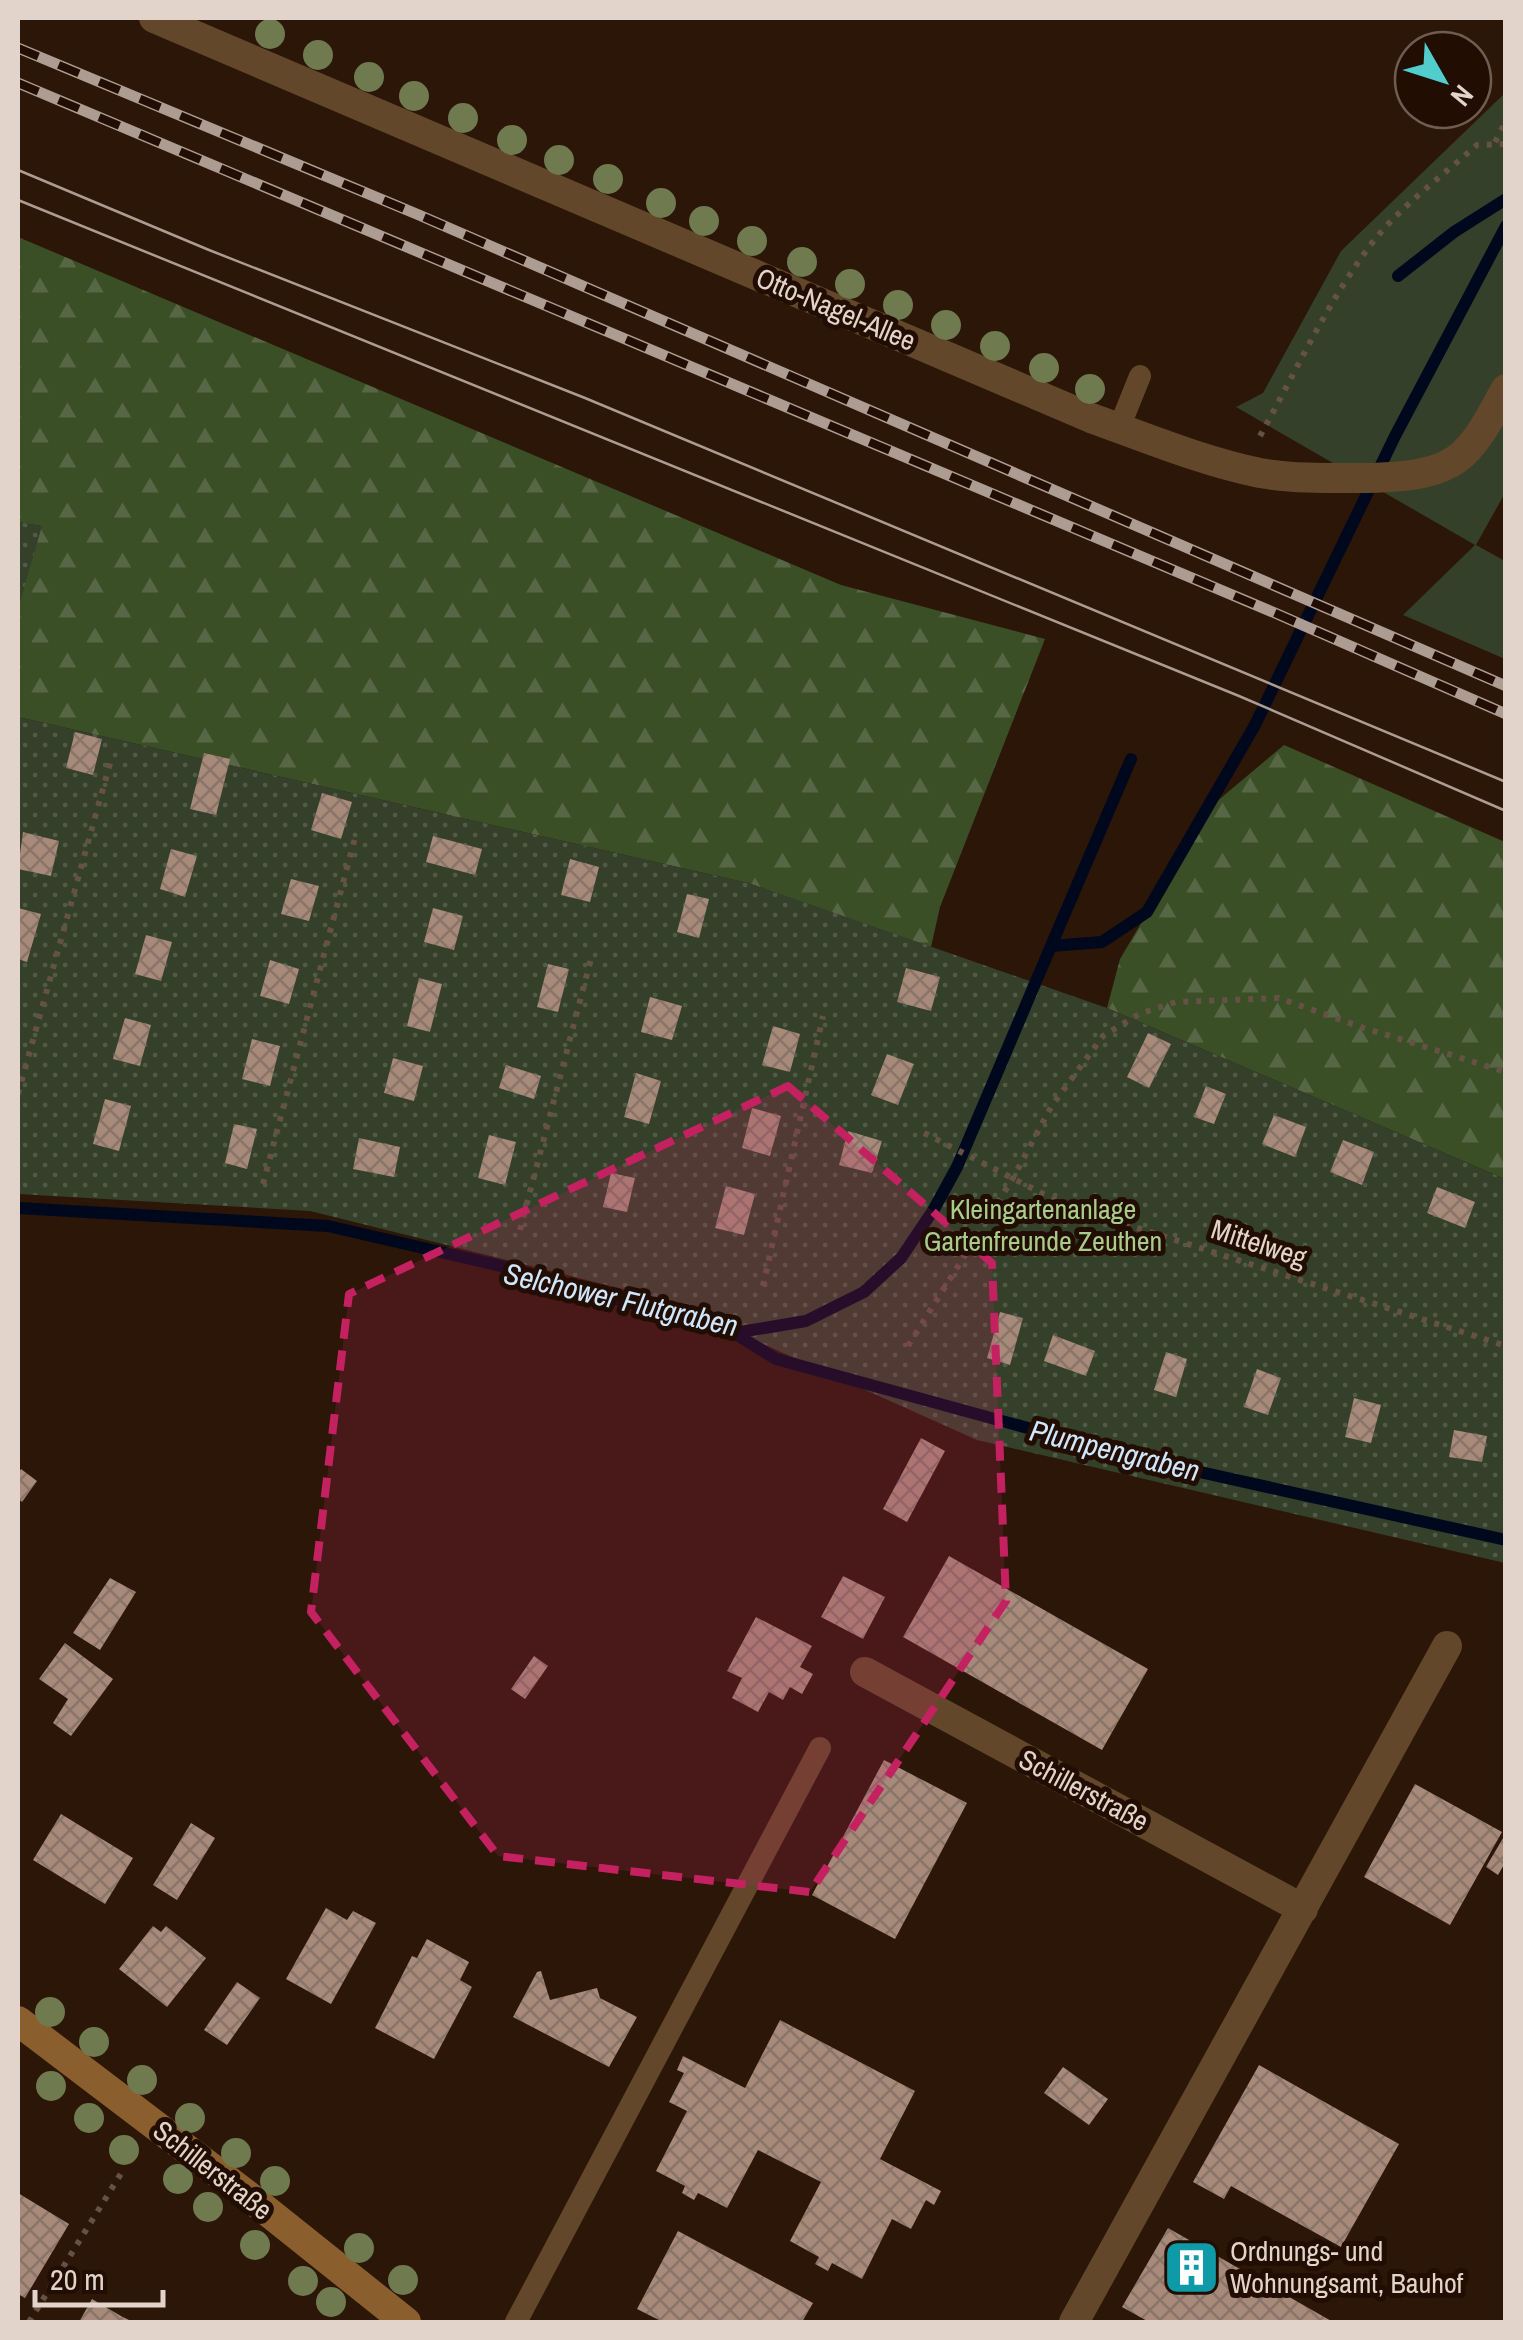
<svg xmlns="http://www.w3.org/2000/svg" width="1523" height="2340" font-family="'Archivo Narrow',sans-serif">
<defs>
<pattern id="forest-firs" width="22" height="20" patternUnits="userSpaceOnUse" patternTransform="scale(2.5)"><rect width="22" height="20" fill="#3b4f27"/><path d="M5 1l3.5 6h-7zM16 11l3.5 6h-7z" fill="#576745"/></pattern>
<pattern id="garden-dots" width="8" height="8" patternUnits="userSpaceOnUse" patternTransform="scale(2.5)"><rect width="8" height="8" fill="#344029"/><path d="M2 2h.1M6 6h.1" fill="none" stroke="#515b47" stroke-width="1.8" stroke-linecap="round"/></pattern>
<pattern id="building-cross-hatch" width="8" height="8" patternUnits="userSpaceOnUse" patternTransform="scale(2.5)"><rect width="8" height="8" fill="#a78a79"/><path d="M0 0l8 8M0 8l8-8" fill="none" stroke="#897467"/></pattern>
</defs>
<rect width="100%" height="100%" fill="#2b1607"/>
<path fill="#344029" d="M 1505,93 L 1505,493 L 1476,545 L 1505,561 L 1505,659 L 1403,615 L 1475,545 L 1236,407 L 1263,393 L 1341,251 Z"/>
<path fill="url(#forest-firs)" d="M 18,237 L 841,585 L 1045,639 L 940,907 L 931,947 L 748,883 L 18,717 L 18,608 L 41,526 L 18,522 Z
M 1284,745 L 1505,842 L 1505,1179 L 1107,1008 L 1120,959 L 1209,808 Z"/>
<path fill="url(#garden-dots)" d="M 18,522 L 42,526 L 18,608 Z
M 18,717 L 748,883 L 1107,1008 L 1505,1179 L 1505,1563 L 977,1440 L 663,1299 L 310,1211 L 18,1194 Z"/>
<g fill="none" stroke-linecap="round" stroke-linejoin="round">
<path stroke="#00081d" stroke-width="12" d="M 1398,276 L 1454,232 L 1506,199
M 1051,946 L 1131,759
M 18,1208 L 328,1226 L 501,1266 L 734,1333 L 806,1321 L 864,1292 L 901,1258 L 934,1209 L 957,1167 L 1051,946 L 1102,942 L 1147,912 L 1255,725 L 1395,436 L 1506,226
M 734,1333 L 776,1359 L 1137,1458 L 1506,1540"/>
</g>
<path fill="url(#building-cross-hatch)" d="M 75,732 L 102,739 L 93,775 L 66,768 Z
M 204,753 L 230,759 L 216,815 L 190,809 Z
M 322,793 L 352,802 L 341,839 L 311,830 Z
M 23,832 L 59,841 L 51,876 L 18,869 Z
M 433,836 L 482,849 L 475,875 L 426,862 Z
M 171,849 L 197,856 L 185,897 L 160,889 Z
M 570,859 L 599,867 L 590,902 L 561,895 Z
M 291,879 L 319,886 L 309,921 L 281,914 Z
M 687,894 L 709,899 L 699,938 L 677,932 Z
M 18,908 L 41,914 L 27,962 L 18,959 Z
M 433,908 L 463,916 L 454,950 L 424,942 Z
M 146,935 L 172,942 L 161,981 L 135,974 Z
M 270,960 L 299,969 L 289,1004 L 260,996 Z
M 548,964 L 569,969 L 558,1012 L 537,1007 Z
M 906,968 L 940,977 L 931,1011 L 897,1002 Z
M 419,978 L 442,984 L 430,1032 L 407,1026 Z
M 650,997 L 682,1006 L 672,1040 L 641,1032 Z
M 125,1018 L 151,1025 L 140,1066 L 113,1059 Z
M 773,1026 L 800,1034 L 790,1072 L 762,1065 Z
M 1148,1033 L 1171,1044 L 1149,1088 L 1127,1077 Z
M 252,1039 L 280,1046 L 270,1086 L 242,1079 Z
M 887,1054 L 914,1064 L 898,1105 L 871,1095 Z
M 393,1058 L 423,1066 L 414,1101 L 384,1093 Z
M 506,1065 L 541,1076 L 534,1099 L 499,1088 Z
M 636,1073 L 661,1081 L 649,1124 L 624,1117 Z
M 1206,1086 L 1226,1094 L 1214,1124 L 1194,1117 Z
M 105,1099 L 131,1106 L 119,1151 L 93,1144 Z
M 752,1108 L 781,1116 L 770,1156 L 742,1148 Z
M 1274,1115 L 1306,1127 L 1295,1157 L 1262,1144 Z
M 234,1124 L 257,1129 L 247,1169 L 225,1163 Z
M 848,1131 L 882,1141 L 872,1173 L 839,1165 Z
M 489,1135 L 516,1142 L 505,1185 L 478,1178 Z
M 359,1138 L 400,1147 L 394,1177 L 353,1169 Z
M 1343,1140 L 1374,1152 L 1362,1185 L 1330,1172 Z
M 611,1173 L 635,1178 L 627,1212 L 603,1207 Z
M 726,1186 L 755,1194 L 744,1235 L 715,1228 Z
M 1437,1187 L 1475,1202 L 1465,1228 L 1427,1213 Z
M 1000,1312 L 1023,1318 L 1010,1365 L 987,1358 Z
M 1053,1335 L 1095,1351 L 1086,1376 L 1044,1361 Z
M 1166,1352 L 1187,1359 L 1176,1397 L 1154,1390 Z
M 1257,1369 L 1281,1378 L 1268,1415 L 1244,1407 Z
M 1354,1398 L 1381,1405 L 1371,1443 L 1345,1437 Z
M 1454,1430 L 1487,1436 L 1482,1462 L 1449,1457 Z
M 921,1438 L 945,1451 L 907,1522 L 883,1509 Z
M 21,1469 L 37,1481 L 22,1502 L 18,1499 L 18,1474 Z
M 949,1556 L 1148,1669 L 1102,1750 L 903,1637 Z
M 843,1576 L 885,1597 L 863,1639 L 821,1617 Z
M 110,1578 L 136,1592 L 100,1650 L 73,1633 Z
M 756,1617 L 812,1646 L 800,1667 L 813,1674 L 802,1694 L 790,1687 L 783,1700 L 769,1692 L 758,1712 L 732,1698 L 742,1678 L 727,1671 Z
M 65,1643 L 113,1679 L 71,1736 L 53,1723 L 68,1699 L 39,1679 Z
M 534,1656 L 548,1666 L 525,1699 L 511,1689 Z
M 884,1760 L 967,1803 L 895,1939 L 812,1895 Z
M 1415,1784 L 1502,1832 L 1450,1925 L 1364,1877 Z
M 61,1814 L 133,1858 L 105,1904 L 33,1860 Z
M 191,1823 L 215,1838 L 177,1900 L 153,1885 Z
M 1506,1833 L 1506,1861 L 1498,1875 L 1486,1867 Z
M 326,1908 L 347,1920 L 353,1911 L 376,1923 L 331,2004 L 286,1979 Z
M 153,1926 L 161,1932 L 166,1926 L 206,1958 L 167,2007 L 119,1969 Z
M 427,1939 L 469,1962 L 460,1980 L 472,1987 L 434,2059 L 375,2028 L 412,1956 L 417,1958 Z
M 541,1971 L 550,2000 L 597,1988 L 600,1998 L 637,2017 L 609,2067 L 513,2017 L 537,1972 Z
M 237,1982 L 260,1998 L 227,2045 L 204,2030 Z
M 780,2020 L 915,2091 L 880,2159 L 941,2191 L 934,2205 L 926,2200 L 911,2229 L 892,2219 L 862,2279 L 832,2263 L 828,2271 L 815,2264 L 819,2257 L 790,2241 L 821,2182 L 758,2150 L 727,2208 L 698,2193 L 694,2200 L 682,2193 L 685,2186 L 656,2171 L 687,2111 L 669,2102 L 684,2073 L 677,2070 L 683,2056 L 745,2088 Z
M 1259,2065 L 1399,2144 L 1341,2247 L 1231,2186 L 1224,2199 L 1193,2182 Z
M 1063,2067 L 1108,2099 L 1089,2125 L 1044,2093 Z
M 18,2193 L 69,2224 L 25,2298 L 18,2294 Z
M 1168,2228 L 1333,2322 L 1149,2322 L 1122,2307 Z
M 678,2231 L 813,2303 L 802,2322 L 663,2322 L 637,2309 Z
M 92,2299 L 121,2316 L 133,2322 L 79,2322 Z"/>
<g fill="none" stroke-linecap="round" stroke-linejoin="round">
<path stroke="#655245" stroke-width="6" stroke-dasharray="5 8" stroke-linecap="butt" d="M 1495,142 L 1506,121
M 1260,436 C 1295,373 1326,305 1369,247 C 1398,208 1441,177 1477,145 L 1506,144
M 18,1094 L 111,760
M 924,1133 L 1063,1204 L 1506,1346
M 263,1184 L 356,834
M 520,1230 L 592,955
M 763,1286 L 823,1016
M 908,1346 L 1013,1178 L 1051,1107 L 1103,1036 L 1139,1014 L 1176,1002 L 1279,998 L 1361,1027 L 1506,1072
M 29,2322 L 122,2172"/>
<path stroke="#62472a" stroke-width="22" d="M 1119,428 L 1140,376
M 516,2322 L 820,1748"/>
<path stroke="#62472a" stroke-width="30" d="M 154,18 L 1091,418 C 1147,438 1202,461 1260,473 C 1295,479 1333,478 1368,478 C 1400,477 1439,476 1463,454 C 1482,436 1493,411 1506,389
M 865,1672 L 1303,1909
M 1074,2322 L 1447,1646"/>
<path stroke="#8a5f2d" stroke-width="30" d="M 18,2021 L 247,2195 L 406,2322"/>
<path stroke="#ad9c91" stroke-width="2.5" d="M 18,170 L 209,250 L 585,398 L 1506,782
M 18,200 L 1239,696 L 1506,811"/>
<defs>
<path id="rail" d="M 18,48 L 419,215 L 1506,686
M 18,83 L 1275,613 L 1506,714"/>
</defs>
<use href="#rail" stroke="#ad9c91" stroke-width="11"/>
<use href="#rail" stroke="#210d01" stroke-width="8" stroke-dasharray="22" stroke-linecap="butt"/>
</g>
<g fill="#707a4f">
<circle cx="270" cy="34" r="15"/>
<circle cx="318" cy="55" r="15"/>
<circle cx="369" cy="77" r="15"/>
<circle cx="414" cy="96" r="15"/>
<circle cx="463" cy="118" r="15"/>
<circle cx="512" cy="140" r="15"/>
<circle cx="559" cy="160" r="15"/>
<circle cx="608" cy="179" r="15"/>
<circle cx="661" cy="203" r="15"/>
<circle cx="704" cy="221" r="15"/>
<circle cx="752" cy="241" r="15"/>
<circle cx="802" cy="262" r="15"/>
<circle cx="850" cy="284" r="15"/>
<circle cx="898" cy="305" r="15"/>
<circle cx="946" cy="325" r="15"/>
<circle cx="995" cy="346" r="15"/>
<circle cx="1044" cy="368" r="15"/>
<circle cx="1090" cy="389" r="15"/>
<circle cx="50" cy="2012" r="15"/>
<circle cx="94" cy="2042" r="15"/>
<circle cx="142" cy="2080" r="15"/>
<circle cx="51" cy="2086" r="15"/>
<circle cx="89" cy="2118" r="15"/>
<circle cx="190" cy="2118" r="15"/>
<circle cx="124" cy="2150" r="15"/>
<circle cx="236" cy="2153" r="15"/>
<circle cx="178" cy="2179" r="15"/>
<circle cx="275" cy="2181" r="15"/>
<circle cx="208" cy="2207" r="15"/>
<circle cx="255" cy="2245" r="15"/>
<circle cx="359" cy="2248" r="15"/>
<circle cx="403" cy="2280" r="15"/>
<circle cx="303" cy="2281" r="15"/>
<circle cx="331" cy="2302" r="15"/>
</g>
<path fill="#c42161" fill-opacity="0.2" stroke="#c42161" stroke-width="8" stroke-dasharray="20 12" stroke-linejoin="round" d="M 788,1086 L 992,1263 L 1006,1601 L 810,1892 L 498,1856 L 311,1612 L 349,1294 Z"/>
<defs>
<symbol id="building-square" viewBox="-11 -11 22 22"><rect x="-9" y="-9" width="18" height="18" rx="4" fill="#0f9aa8" stroke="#210d01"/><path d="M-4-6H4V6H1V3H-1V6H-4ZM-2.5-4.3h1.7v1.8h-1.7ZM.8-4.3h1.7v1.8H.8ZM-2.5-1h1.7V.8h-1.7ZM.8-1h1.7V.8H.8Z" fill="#fff"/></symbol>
</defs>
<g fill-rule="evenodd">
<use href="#building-square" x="1160" y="2236" width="63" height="63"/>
</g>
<g text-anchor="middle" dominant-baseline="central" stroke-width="10" stroke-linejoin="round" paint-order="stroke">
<g font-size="28" fill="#e3d4cb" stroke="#210d01">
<text transform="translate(836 309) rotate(23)">Otto-Nagel-Allee</text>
<text transform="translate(1259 1243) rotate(18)">Mittelweg</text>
<text transform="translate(1084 1790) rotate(28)">Schillerstraße</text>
<text transform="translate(213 2170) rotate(38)">Schillerstraße</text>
</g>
<g font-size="28" fill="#a9cc8a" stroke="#210d01">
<text x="1043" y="1209">Kleingartenanlage<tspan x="1043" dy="32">Gartenfreunde Zeuthen</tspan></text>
</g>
<g font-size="28" fill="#e3d4cb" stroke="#210d01" text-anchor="start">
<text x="1230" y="2251">Ordnungs- und<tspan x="1230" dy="32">Wohnungsamt, Bauhof</tspan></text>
</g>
<g font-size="30" font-style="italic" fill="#d0e6fd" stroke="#210d01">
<text transform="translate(621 1299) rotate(13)">Selchower Flutgraben</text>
<text transform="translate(1115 1450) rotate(14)">Plumpengraben</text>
</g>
</g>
<rect width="1523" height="2340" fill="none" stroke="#e3d4cb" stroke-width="40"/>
<g transform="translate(1443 80) rotate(129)"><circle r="48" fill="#210d01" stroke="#6f5d52" stroke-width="2.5"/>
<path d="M0-8L18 38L0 25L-18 38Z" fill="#52cdce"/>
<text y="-15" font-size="28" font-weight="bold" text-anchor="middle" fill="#e3d4cb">N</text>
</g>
<path d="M35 2290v15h128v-15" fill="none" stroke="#e3d4cb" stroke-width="5"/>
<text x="50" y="2290" font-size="30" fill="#e3d4cb" stroke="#210d01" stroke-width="8" paint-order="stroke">20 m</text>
</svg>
